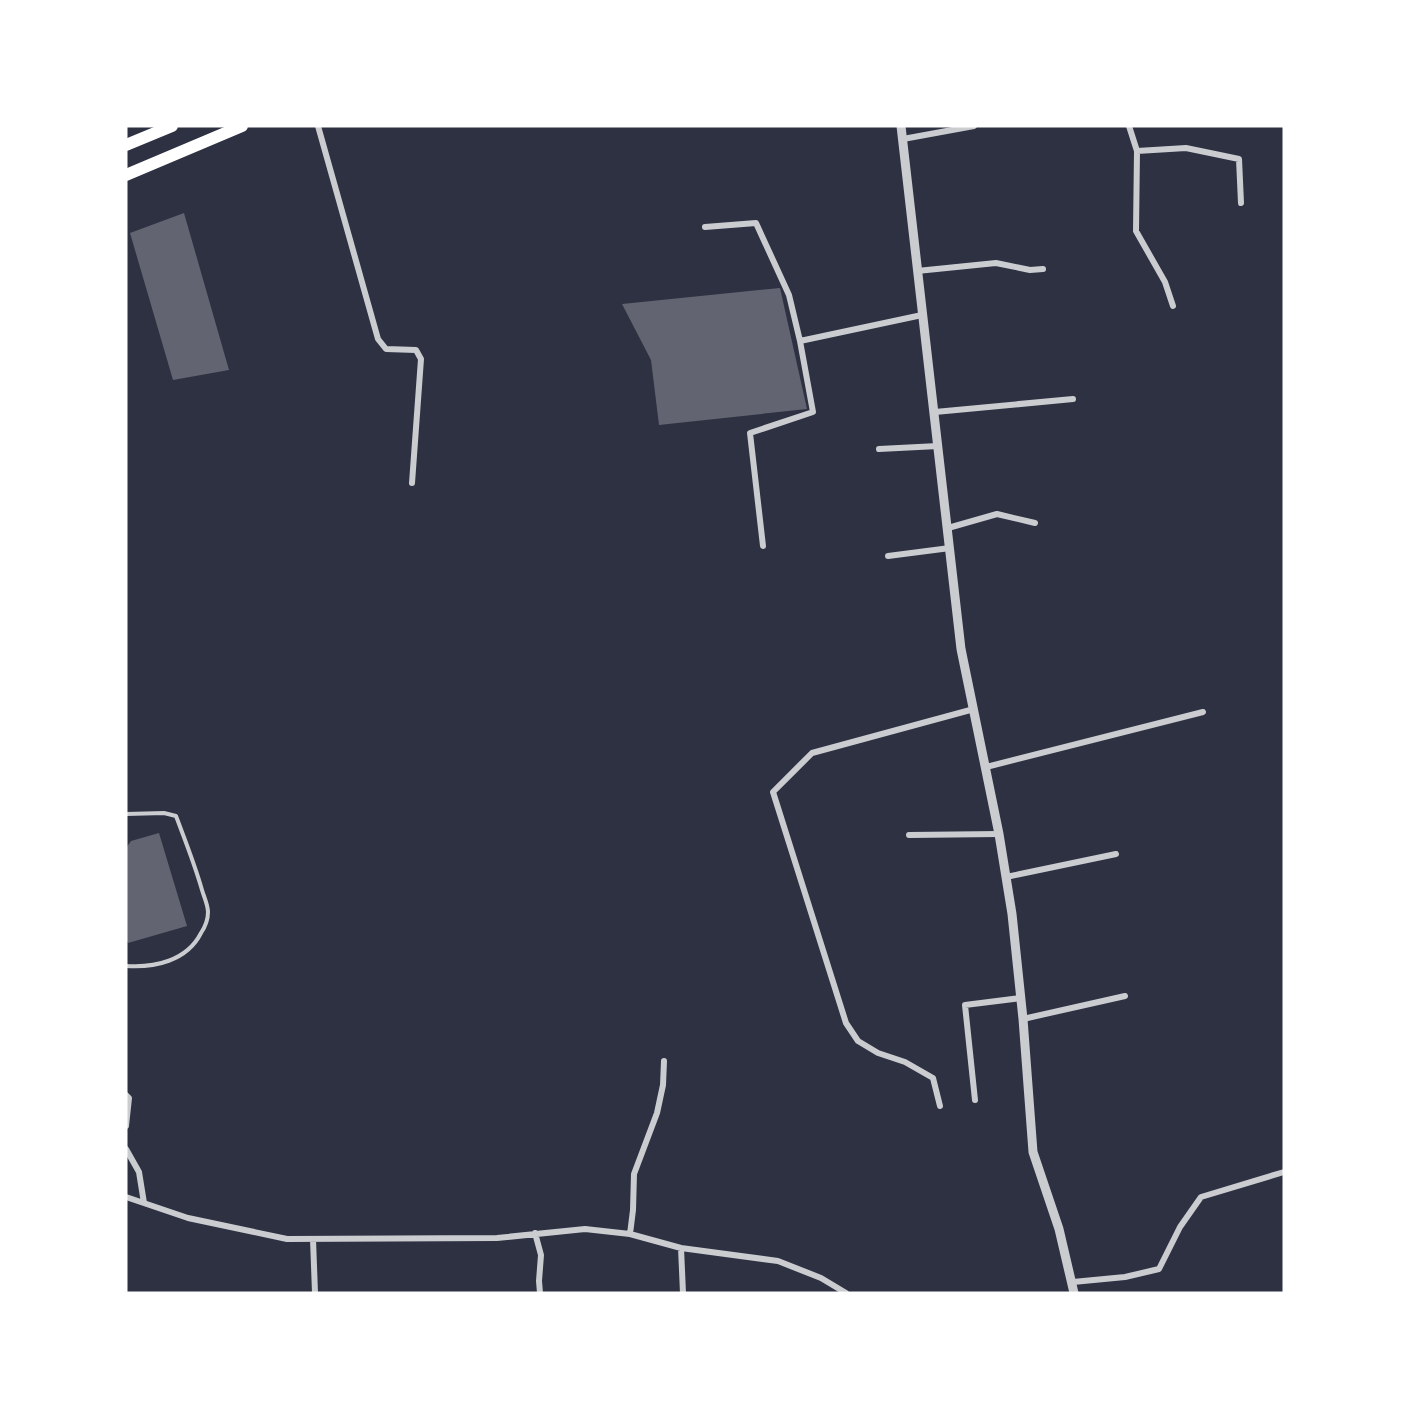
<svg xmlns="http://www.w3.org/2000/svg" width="1410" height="1419" font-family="'Archivo Narrow',sans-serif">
<rect width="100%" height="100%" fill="#2d3142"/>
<path fill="#626471" d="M 184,213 L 229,370 L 173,380 L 130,233 Z
M 780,288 L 807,409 L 659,425 L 651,360 L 622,304 Z
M 159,833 L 187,926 L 128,943 L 126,939 L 126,848 L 131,841 Z"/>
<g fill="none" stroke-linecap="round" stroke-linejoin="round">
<path stroke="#caccd0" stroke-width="4" d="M 126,814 L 164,813 L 176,816 C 185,840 195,865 202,890 C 204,897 208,905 208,912 C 208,920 205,927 201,933 C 187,961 154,968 126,966"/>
<path stroke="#caccd0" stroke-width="6" d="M 318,126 L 378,339 L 386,349 L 416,350 L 421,359 L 412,483
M 1129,126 L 1137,151 L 1136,231 L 1165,282 L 1173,306
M 903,139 L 974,126
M 1137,151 L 1186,148 L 1239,159 L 1241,203
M 705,227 L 756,223 L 789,295 L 800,341
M 917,271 L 996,263 L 1030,270 L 1043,269
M 935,412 L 1073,399
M 879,449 L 938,446
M 948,528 L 997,514 L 1035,523
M 763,546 L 750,433 L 813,412 L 800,341 L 922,315
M 888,556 L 950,548
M 986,767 L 1203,712
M 909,835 L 999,834
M 1006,877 L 1116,854
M 1023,1019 L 1125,996
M 126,1095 L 129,1098 L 126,1126
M 975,1100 L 965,1005 L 1021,998
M 940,1106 L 933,1078 L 905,1062 L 878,1053 L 858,1041 L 846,1023 L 773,792 L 812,753 L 974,709
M 126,1149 L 139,1172 L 144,1203
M 126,1197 L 188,1218 L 287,1239 L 497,1238 L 585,1229 L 630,1234 L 681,1248 L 778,1261 L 821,1278 L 846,1293
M 535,1233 L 541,1255 L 539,1281 L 540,1293
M 630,1234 L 633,1210 L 634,1174 L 657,1113 L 663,1085 L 664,1061
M 313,1239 L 315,1293
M 681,1248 L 683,1293
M 1073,1282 L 1125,1277 L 1159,1269 L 1180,1227 L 1201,1197 L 1284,1172"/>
<path stroke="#caccd0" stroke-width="9" d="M 901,126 L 961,649 L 999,834 L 1012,914 L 1023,1019 L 1033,1152 L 1059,1229 L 1074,1293"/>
<path stroke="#fff" stroke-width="12" d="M 126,145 L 172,126
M 126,175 L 242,126"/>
</g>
<rect width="1410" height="1419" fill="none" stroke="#ffffff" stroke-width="255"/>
</svg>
